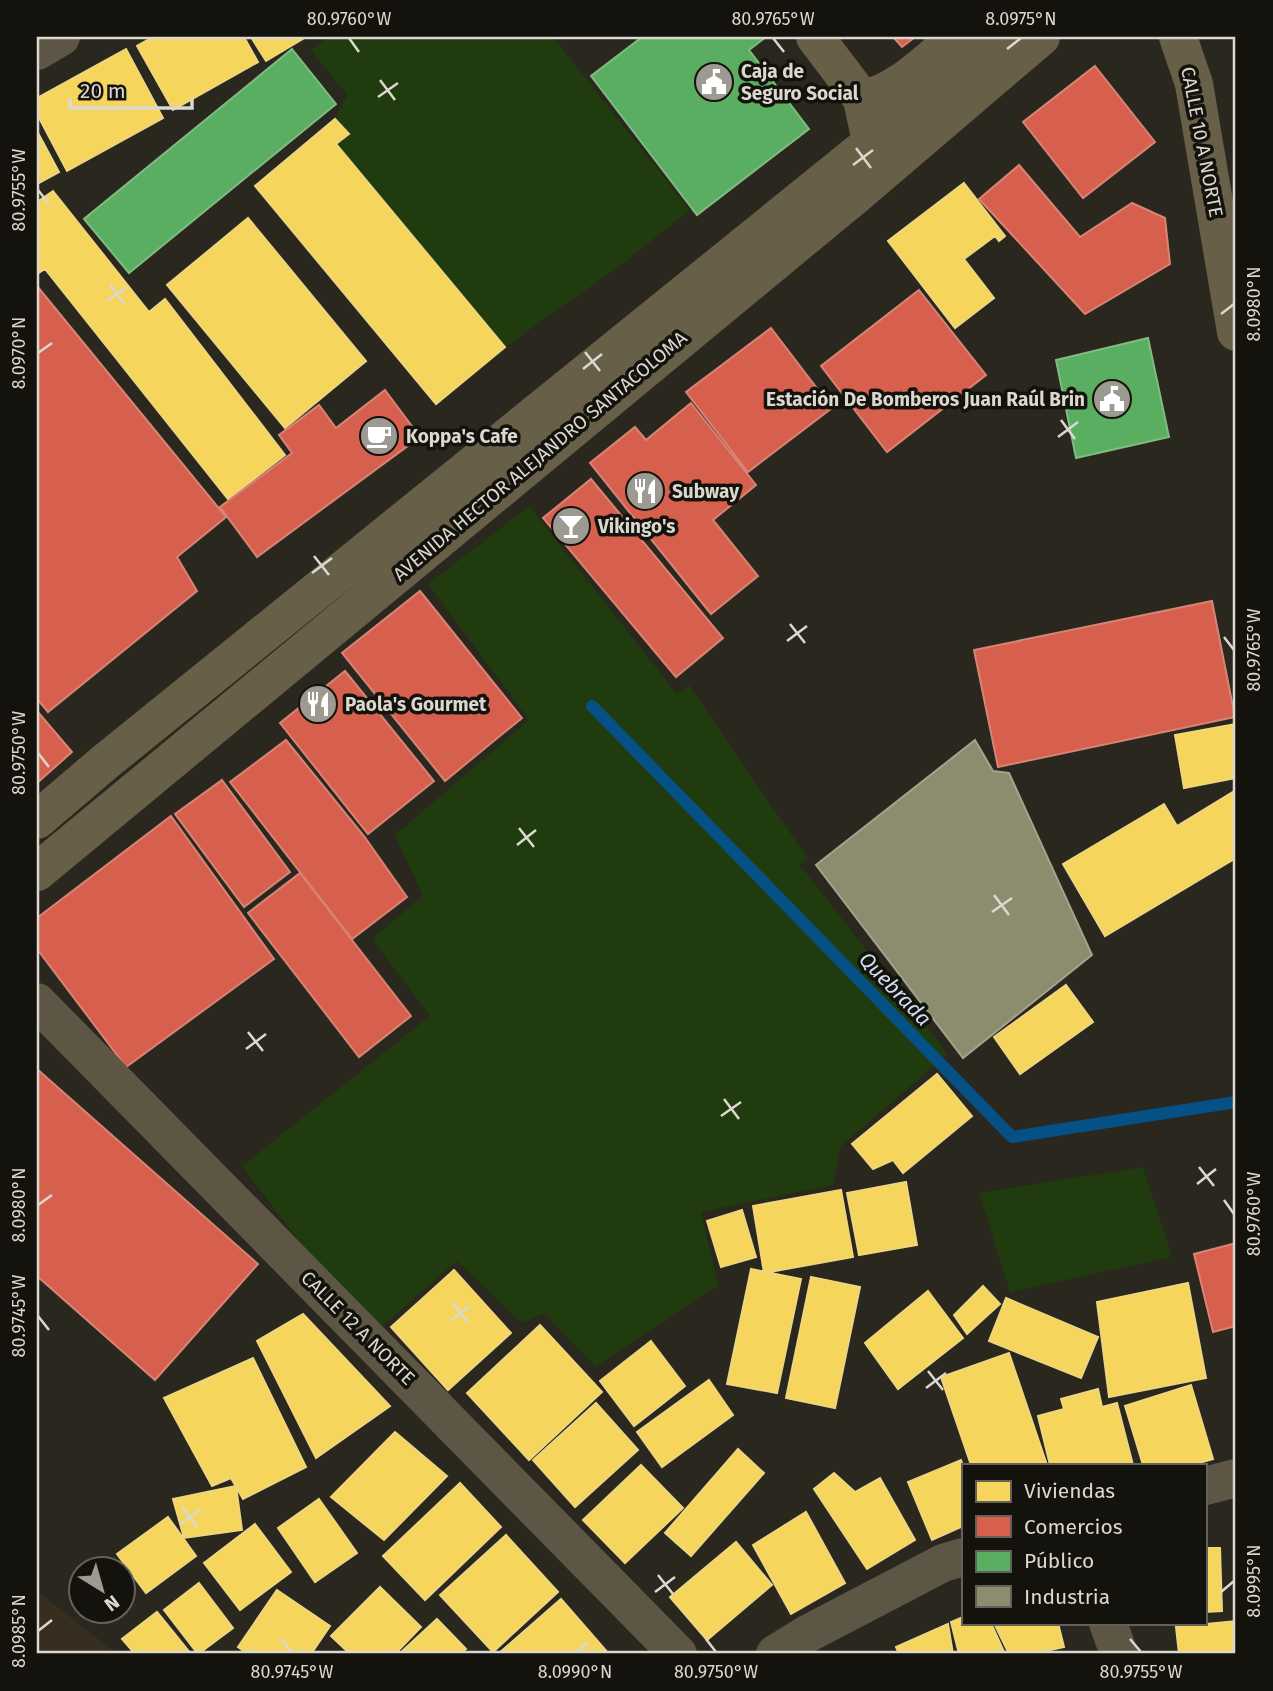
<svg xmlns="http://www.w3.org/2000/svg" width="1273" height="1691" font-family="'Fira Sans',sans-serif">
<rect width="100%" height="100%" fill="#2a271f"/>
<path fill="#382e20" d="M 37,1591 L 117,1654 L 37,1654 Z"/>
<path fill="#203b0d" d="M 328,37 L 553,37 L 690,210 L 617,268 L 505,347 L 336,144 L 349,134 L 335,119 L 347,95 L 311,50 Z
M 529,506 L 677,694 L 689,685 L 808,859 L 800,865 L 948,1054 L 841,1146 L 833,1185 L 701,1212 L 718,1285 L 596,1367 L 544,1313 L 522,1323 L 457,1261 L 371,1336 L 242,1166 L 430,1016 L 372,939 L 423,896 L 395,835 L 529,720 L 428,584 Z
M 1143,1167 L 1172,1257 L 1010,1292 L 979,1193 Z"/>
<path fill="#f6d55c" stroke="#eed67e" stroke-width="2" d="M 153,37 L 244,37 L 258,62 L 173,110 L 137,46 Z
M 251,37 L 306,37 L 266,61 Z
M 126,49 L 163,118 L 67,171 L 37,114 L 37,98 Z
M 335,119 L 349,134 L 336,144 L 505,347 L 436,404 L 255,186 Z
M 37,131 L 59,172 L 37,184 Z
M 964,183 L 1005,236 L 999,241 L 995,236 L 964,259 L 994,298 L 955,328 L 888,241 Z
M 53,191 L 149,312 L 165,299 L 285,455 L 228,499 L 45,269 L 37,274 L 37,202 Z
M 248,218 L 366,361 L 285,428 L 167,285 Z
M 1236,724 L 1236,778 L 1184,788 L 1175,735 Z
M 1236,790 L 1236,858 L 1105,936 L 1063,864 L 1164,804 L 1177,826 Z
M 1066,985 L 1093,1022 L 1020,1074 L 994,1037 Z
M 937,1074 L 972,1116 L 903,1173 L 893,1160 L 873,1169 L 852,1144 Z
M 906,1182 L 917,1245 L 859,1255 L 847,1193 Z
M 841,1190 L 853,1257 L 764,1273 L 753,1206 Z
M 742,1210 L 756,1257 L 721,1267 L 707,1221 Z
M 751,1269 L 801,1279 L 777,1393 L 727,1384 Z
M 454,1270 L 511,1333 L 448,1390 L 391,1327 Z
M 811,1277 L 860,1287 L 835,1408 L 786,1398 Z
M 1188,1283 L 1206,1378 L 1109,1397 L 1097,1302 Z
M 983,1286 L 1000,1304 L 967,1334 L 954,1315 Z
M 928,1291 L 963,1338 L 898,1389 L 865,1343 Z
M 1006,1298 L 1098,1337 L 1081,1378 L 989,1341 Z
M 303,1314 L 390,1406 L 316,1458 L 257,1341 Z
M 540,1325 L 602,1392 L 529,1460 L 467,1393 Z
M 651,1341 L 685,1386 L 634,1426 L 600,1381 Z
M 1009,1353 L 1047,1465 L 971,1465 L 941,1377 Z
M 253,1358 L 306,1467 L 243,1499 L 231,1478 L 212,1486 L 164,1398 Z
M 709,1380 L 733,1415 L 662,1467 L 637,1432 Z
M 1191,1385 L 1213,1459 L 1192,1465 L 1143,1465 L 1125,1406 Z
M 1098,1389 L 1102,1407 L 1117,1403 L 1133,1465 L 1050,1465 L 1038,1416 L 1064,1409 L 1061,1399 Z
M 596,1403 L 638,1450 L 575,1507 L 533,1460 Z
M 395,1432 L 447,1476 L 384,1540 L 331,1497 Z
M 738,1449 L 764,1473 L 691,1556 L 665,1533 Z
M 961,1460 L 963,1466 L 963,1526 L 932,1540 L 908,1482 Z
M 641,1465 L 683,1508 L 625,1563 L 583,1520 Z
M 834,1473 L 855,1492 L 880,1478 L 915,1540 L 867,1569 L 814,1489 Z
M 460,1483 L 501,1527 L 425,1600 L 383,1556 Z
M 236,1486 L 242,1530 L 184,1538 L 173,1499 Z
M 319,1499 L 357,1553 L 315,1582 L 278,1528 Z
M 806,1512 L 845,1583 L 791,1614 L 753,1545 Z
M 168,1517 L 196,1556 L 146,1593 L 117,1554 Z
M 255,1524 L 291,1572 L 240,1610 L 204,1563 Z
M 506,1535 L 558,1592 L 493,1652 L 440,1595 Z
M 736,1542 L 772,1585 L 707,1640 L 670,1597 Z
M 1205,1548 L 1220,1548 L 1222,1611 L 1205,1612 Z
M 199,1583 L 233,1628 L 198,1654 L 164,1610 Z
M 380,1587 L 421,1627 L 395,1654 L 350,1654 L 331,1636 Z
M 277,1590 L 330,1626 L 311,1654 L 248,1654 L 238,1647 Z
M 561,1599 L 609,1654 L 498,1654 Z
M 157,1612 L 191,1654 L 135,1654 L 122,1639 Z
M 963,1617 L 963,1623 L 991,1623 L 1005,1654 L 959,1654 L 951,1622 Z
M 437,1619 L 466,1649 L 460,1654 L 399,1654 Z
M 1236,1621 L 1236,1654 L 1179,1654 L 1176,1627 Z
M 994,1623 L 1058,1623 L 1064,1647 L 1032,1654 L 1009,1654 Z
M 948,1624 L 953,1654 L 899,1654 L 896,1647 Z"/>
<path fill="#d6604d" stroke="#d88474" stroke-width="2" d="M 893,37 L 915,37 L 902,47 Z
M 1095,66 L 1155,142 L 1083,198 L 1023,122 Z
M 1019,165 L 1080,237 L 1132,203 L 1165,218 L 1170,264 L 1085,314 L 979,199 Z
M 37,286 L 226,517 L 177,557 L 197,591 L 48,712 L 37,699 Z
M 919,290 L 986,375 L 887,452 L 821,366 Z
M 771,328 L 832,408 L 748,472 L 686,392 Z
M 385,390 L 420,437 L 257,557 L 220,507 L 292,453 L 279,435 L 319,405 L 336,428 Z
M 691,403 L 756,485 L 713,520 L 758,576 L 711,614 L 590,463 L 635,427 L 646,440 Z
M 591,479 L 723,638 L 676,677 L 543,518 Z
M 420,591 L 522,718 L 445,781 L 342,653 Z
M 1212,601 L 1235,717 L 998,767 L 974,650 Z
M 345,671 L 434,781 L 368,834 L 280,723 Z
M 37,711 L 72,752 L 37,783 Z
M 286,740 L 364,836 L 407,897 L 352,939 L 230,782 Z
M 222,780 L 290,872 L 244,907 L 175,814 Z
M 171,816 L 274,959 L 126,1067 L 37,949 L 37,918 Z
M 300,873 L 411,1016 L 359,1057 L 248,913 Z
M 37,1069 L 258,1264 L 155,1380 L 37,1276 Z
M 1236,1243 L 1236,1326 L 1213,1332 L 1194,1254 Z"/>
<path fill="#5aae61" stroke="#81bb82" stroke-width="2" d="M 642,37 L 766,37 L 749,50 L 809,129 L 697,215 L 591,76 Z
M 292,49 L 336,104 L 129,273 L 84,219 Z
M 1148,338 L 1169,437 L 1076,458 L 1056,360 Z"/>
<path fill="#8c8c6e" stroke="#a4a38b" stroke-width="2" d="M 975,740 L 993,771 L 1009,773 L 1092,955 L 963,1058 L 816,865 Z"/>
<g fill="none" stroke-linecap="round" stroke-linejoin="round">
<path stroke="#055186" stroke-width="12" d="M 592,706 L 1012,1137 L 1236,1102"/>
<path stroke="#5d5644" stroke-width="38" d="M 37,51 L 61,37
M 37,1002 L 678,1654
M 1205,1486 L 1236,1478
M 1108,1623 L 1119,1654
M 775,1654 L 809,1633 L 943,1563 L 963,1557"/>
<path stroke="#685f48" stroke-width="38" d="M 815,37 L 862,99 L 871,142
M 1178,37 L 1194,84 L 1236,332
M 862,99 C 898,93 928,60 957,37
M 37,820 L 105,762 L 1002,37
M 37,872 L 857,194 L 1041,37"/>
</g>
<path fill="none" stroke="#dbd8cf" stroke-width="2.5" d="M 349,38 L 359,52M 773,38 L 784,52M 1007,49 L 1021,38M 380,80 L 395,100M 378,97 L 398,83M 856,148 L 871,168M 853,165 L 873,150M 38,190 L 49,204M 110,284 L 124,304M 107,301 L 127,287M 1221,314 L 1234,304M 585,352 L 600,371M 38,353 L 52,343M 583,369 L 602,354M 1061,420 L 1075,439M 1058,437 L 1078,422M 314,556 L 329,575M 312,573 L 332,558M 790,624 L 805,643M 1224,637 L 1234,650M 787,641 L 807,626M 38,753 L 49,767M 519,828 L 534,847M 517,845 L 536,830M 994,895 L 1009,915M 992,912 L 1012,898M 248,1032 L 263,1051M 246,1049 L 266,1034M 724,1099 L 739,1119M 721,1116 L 741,1102M 1199,1167 L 1214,1186M 1197,1184 L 1216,1169M 1224,1200 L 1234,1214M 38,1205 L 52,1195M 453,1303 L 468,1323M 38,1316 L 49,1330M 451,1320 L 470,1306M 928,1371 L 943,1390M 926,1388 L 946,1373M 182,1507 L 197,1527M 180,1524 L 200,1510M 658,1575 L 673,1594M 655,1592 L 675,1577M 1221,1592 L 1234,1581M 38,1631 L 52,1620M 281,1639 L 292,1652M 706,1639 L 716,1652M 1130,1639 L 1141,1652M 575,1652 L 589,1642"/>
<defs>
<symbol id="civic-disc" viewBox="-11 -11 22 22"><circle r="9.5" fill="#9d9a91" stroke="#14120c"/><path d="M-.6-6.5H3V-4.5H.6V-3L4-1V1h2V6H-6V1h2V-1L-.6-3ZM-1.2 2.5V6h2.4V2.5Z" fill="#fff"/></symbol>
<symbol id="cafe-disc" viewBox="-11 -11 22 22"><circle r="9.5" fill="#9d9a91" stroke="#14120c"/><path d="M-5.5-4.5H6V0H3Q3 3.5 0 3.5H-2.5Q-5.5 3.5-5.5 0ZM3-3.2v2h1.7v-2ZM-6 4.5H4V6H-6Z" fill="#fff"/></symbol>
<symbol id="restaurant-disc" viewBox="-11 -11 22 22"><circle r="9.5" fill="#9d9a91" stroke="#14120c"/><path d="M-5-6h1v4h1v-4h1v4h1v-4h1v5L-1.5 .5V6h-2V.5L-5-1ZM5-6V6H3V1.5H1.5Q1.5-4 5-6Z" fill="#fff"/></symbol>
<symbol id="bar-disc" viewBox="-11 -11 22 22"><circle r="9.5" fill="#9d9a91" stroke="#14120c"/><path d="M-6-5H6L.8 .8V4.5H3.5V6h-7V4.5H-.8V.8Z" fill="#fff"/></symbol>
</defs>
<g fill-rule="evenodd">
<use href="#civic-disc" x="692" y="60" width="44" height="44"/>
<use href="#civic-disc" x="1090" y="377" width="44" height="44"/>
<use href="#cafe-disc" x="357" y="414" width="44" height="44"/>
<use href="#restaurant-disc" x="623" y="469" width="44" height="44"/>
<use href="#bar-disc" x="549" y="504" width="44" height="44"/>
<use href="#restaurant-disc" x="296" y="682" width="44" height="44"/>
</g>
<g text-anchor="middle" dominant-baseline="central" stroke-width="7" stroke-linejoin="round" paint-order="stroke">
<g font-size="19" font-weight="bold" fill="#dbd8cf" stroke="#14120c" text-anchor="start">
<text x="741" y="71">Caja de<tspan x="741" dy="22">Seguro Social</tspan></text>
<text x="1085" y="399" text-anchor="end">Estación De Bomberos Juan Raúl Brin</text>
<text x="406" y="436">Koppa's Cafe</text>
<text x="672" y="491">Subway</text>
<text x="598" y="526">Vikingo's</text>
<text x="345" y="704">Paola's Gourmet</text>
</g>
<g font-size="19" fill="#dbd8cf" stroke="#14120c">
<text transform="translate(1202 142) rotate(79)">CALLE 10 A NORTE</text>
<text transform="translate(540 456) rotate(-40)">AVENIDA HECTOR ALEJANDRO SANTACOLOMA</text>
<text transform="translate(358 1328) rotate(45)">CALLE 12 A NORTE</text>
</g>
<g font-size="21" font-style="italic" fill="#cedff0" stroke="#14120c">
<text transform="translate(895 989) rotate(46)">Quebrada</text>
</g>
</g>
<rect width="1273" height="1691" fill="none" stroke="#14120c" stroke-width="77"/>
<rect x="962" y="1464" width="245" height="161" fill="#14120c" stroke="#64615a" stroke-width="2"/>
<rect x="976" y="1481" width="35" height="21" fill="#f6d55c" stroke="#64615a" stroke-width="2"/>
<text x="1024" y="1498" font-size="21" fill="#dbd8cf">Viviendas</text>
<rect x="976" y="1516" width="35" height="21" fill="#d6604d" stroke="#64615a" stroke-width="2"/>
<text x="1024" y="1534" font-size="21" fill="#dbd8cf">Comercios</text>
<rect x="976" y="1551" width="35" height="21" fill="#5aae61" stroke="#64615a" stroke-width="2"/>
<text x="1024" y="1568" font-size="21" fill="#dbd8cf">Público</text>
<rect x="976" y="1586" width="35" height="21" fill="#8c8c6e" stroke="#64615a" stroke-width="2"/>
<text x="1024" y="1604" font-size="21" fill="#dbd8cf">Industria</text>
<g transform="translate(102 1590) rotate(143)"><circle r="33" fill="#14120c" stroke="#64615a" stroke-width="2"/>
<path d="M0-5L12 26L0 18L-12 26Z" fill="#9d9a91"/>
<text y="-10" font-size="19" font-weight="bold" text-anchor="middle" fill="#dbd8cf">N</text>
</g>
<path d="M70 98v10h122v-10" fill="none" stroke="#dbd8cf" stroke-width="3.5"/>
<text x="80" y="98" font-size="21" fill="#dbd8cf" stroke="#14120c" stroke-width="5" paint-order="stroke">20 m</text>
<rect x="38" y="38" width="1196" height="1614" fill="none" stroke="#dbd8cf" stroke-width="2.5"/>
<g font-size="18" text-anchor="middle" fill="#dbd8cf">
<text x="349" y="25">80.9760°W</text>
<text x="773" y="25">80.9765°W</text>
<text x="1021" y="25">8.0975°N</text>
<text transform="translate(19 190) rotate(-90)" y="6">80.9755°W</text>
<text transform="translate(1254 304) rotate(-90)" y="6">8.0980°N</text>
<text transform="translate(19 353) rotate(-90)" y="6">8.0970°N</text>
<text transform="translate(1254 650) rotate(-90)" y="6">80.9765°W</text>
<text transform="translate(19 753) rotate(-90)" y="6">80.9750°W</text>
<text transform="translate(19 1205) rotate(-90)" y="6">8.0980°N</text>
<text transform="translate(1254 1214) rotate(-90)" y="6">80.9760°W</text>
<text transform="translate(19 1316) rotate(-90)" y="6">80.9745°W</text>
<text transform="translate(1254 1581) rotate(-90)" y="6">8.0995°N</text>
<text transform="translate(19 1631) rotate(-90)" y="6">8.0985°N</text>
<text x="292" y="1678">80.9745°W</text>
<text x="575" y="1678">8.0990°N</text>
<text x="716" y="1678">80.9750°W</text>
<text x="1141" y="1678">80.9755°W</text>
</g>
</svg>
